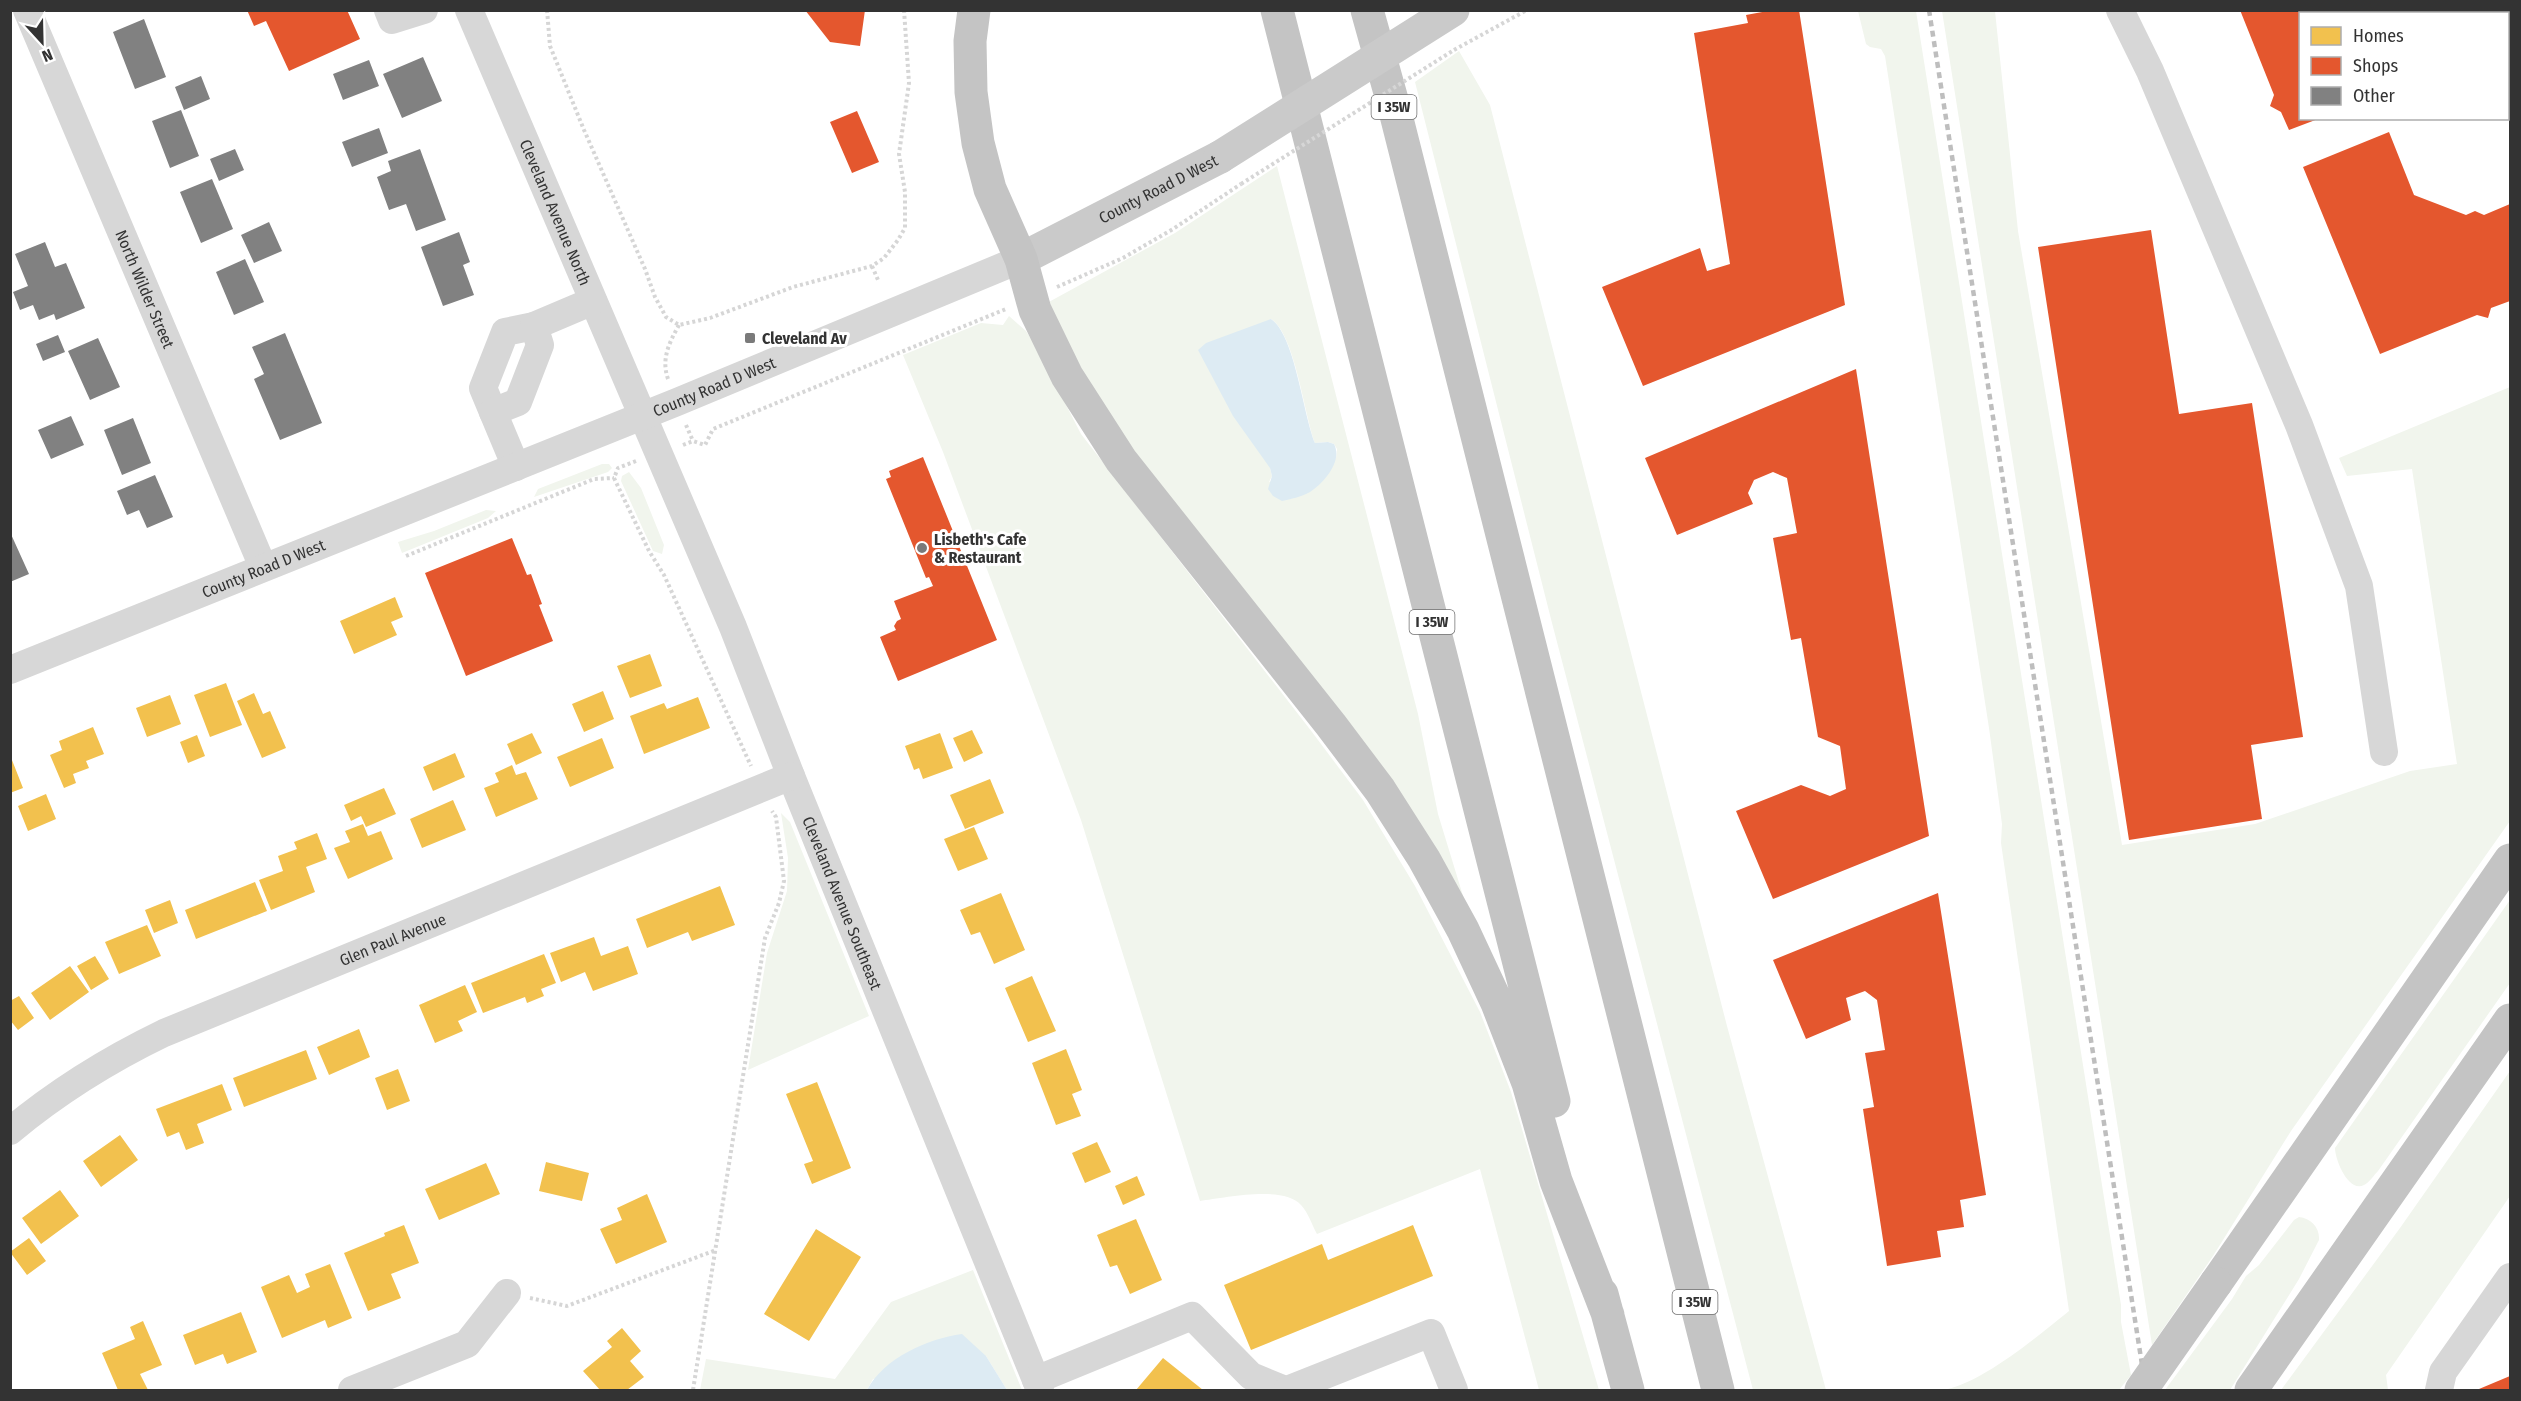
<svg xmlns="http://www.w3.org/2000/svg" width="2521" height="1401" font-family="'Fira Sans Condensed',sans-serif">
<rect width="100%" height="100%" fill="#fff"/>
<path fill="#f1f5ed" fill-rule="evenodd" d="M 1858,11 L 1916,11 L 2121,1305 L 2121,1322 L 2131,1375 L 2119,1390 L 1942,1390 C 1980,1385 2038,1336 2069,1311 L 2001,843 L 2002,824 L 1989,728 L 1885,56 L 1881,49 L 1870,47 L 1866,44 Z
M 1942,11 L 1995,11 L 2018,231 L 2122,845 L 2255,824 L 2410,771 L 2457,764 L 2412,469 L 2347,476 L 2339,458 L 2510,387 L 2510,821 L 2291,1131 L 2213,1256 L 2152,1345 Z
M 1459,51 L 1490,105 L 1727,1026 L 1826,1390 L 1753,1390 L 1552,623 L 1415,82 Z
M 1277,166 L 1418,714 L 1438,814 L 1471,922 L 1307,673 L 1105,414 L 1047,303 L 1175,233 ZM 1271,319 C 1295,334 1304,414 1315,443 L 1328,442 L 1334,444 L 1337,449 L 1336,458 L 1269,482 L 1272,476 L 1270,468 Z
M 1009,316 L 1026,331 L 1035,345 L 1081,434 L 1312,732 L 1363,800 L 1415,886 L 1480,1012 L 1511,1092 L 1599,1390 L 1539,1390 L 1480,1169 L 1317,1234 C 1312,1225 1308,1212 1301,1205 C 1284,1185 1224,1198 1200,1201 L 1081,820 L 943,452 L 903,355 L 981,323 L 1003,325 Z
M 602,464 L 609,464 L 612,468 L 608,472 L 534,497 L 538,489 Z
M 629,472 L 641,488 L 664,545 L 662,554 L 653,551 L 621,481 L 622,476 Z
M 486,510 L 496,511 L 488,518 L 402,553 L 398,542 L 434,531 Z
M 781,813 L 790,822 L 869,1016 L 748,1070 L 767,953 L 787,891 L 788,858 Z
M 2510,900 L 2510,983 L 2378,1171 C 2374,1175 2369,1183 2364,1185 C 2348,1193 2335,1159 2335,1148 Z
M 2510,1071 L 2510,1196 L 2386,1375 L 2388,1390 L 2281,1390 L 2400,1228 Z
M 2299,1217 C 2311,1218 2320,1228 2319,1240 L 2299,1279 L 2230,1390 L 2165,1390 L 2232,1299 L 2246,1276 L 2259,1265 L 2294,1220 Z
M 973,1270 L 1022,1390 L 1007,1390 L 986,1356 L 873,1379 L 867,1390 L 700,1390 L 706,1359 L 835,1379 L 891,1302 Z"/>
<path fill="#ddebf3" d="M 1271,319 C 1295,335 1303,414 1315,443 L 1328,442 L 1334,444 C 1343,461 1324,483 1310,492 C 1301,497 1291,499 1282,501 L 1273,496 L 1268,489 L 1272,476 L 1270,468 L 1233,416 L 1198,350 L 1206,343 Z
M 962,1334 L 986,1356 L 1007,1390 L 867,1390 C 884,1358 927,1339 962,1334 Z"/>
<path fill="#f2c14e" d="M 395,597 L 403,617 L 391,622 L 397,635 L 354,654 L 340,621 Z
M 650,654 L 662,686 L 630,698 L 617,666 Z
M 226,683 L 242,725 L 210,737 L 194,695 Z
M 603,691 L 614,719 L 584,732 L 572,704 Z
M 254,693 L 263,714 L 270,711 L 286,748 L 262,758 L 237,701 Z
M 170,695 L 181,724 L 147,737 L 136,708 Z
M 698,697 L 710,728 L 644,754 L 630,716 L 664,703 L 667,709 Z
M 93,727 L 104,754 L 86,761 L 89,768 L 73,774 L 76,783 L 64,788 L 50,755 L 62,750 L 59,741 Z
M 972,730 L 983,753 L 964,762 L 953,738 Z
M 532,733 L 542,753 L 516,765 L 507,744 Z
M 940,733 L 953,768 L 923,779 L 919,768 L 914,770 L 905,746 Z
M 197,735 L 205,756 L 188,763 L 180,742 Z
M 602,738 L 614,768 L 570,787 L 557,757 Z
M 455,753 L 465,777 L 433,791 L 423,767 Z
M 10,755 L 23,788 L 10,793 Z
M 512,765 L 516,775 L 526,772 L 538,799 L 496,817 L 484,788 L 499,782 L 495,773 Z
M 990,779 L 1004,813 L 965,829 L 950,795 Z
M 384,788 L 396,814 L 366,827 L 361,816 L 351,821 L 344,805 Z
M 46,794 L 56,819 L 28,831 L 18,806 Z
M 453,800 L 466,830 L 422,848 L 410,819 Z
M 363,824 L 368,836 L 381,831 L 393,859 L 348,879 L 334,848 L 350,842 L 345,831 Z
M 974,827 L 988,859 L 958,871 L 944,839 Z
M 317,833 L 327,859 L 306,867 L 315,892 L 271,910 L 259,880 L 283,871 L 278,856 L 297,849 L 294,842 Z
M 255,882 L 267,911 L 196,939 L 185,910 Z
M 720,886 L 735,925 L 692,941 L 688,932 L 647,948 L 636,919 Z
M 1001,893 L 1025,950 L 994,964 L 980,932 L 971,935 L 960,910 Z
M 170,900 L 178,923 L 154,933 L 145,910 Z
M 147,925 L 161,956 L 119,974 L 105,942 Z
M 594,937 L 601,956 L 628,946 L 638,974 L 593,991 L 585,972 L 561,982 L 550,953 Z
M 544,954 L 556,983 L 541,989 L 544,996 L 527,1003 L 525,997 L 483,1013 L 471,983 Z
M 95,956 L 109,979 L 91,990 L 77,966 Z
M 70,966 L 89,992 L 50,1020 L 31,993 Z
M 1032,976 L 1056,1031 L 1028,1042 L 1005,988 Z
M 465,985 L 477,1012 L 458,1021 L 463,1031 L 435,1043 L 419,1005 Z
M 19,996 L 34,1018 L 18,1030 L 10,1020 L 10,1001 Z
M 359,1029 L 370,1057 L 329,1075 L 317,1047 Z
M 1066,1049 L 1082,1090 L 1072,1094 L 1081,1116 L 1056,1125 L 1032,1063 Z
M 306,1050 L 317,1079 L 244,1107 L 233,1078 Z
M 398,1069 L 410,1101 L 387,1110 L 375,1078 Z
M 817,1082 L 851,1168 L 812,1184 L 804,1164 L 813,1161 L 786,1094 Z
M 222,1084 L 232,1110 L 197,1124 L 204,1143 L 186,1150 L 179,1132 L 167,1137 L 156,1109 Z
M 120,1135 L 138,1160 L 101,1187 L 83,1161 Z
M 1097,1142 L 1111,1172 L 1085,1183 L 1072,1153 Z
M 546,1162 L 589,1173 L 582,1201 L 539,1191 Z
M 486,1163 L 500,1194 L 439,1220 L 425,1189 Z
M 1137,1176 L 1145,1195 L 1123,1205 L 1115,1186 Z
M 60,1190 L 79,1216 L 41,1244 L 22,1218 Z
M 647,1194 L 667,1242 L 616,1264 L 600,1229 L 622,1220 L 617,1208 Z
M 1136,1219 L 1162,1280 L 1130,1294 L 1117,1265 L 1110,1267 L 1097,1235 Z
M 404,1225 L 419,1263 L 391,1274 L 401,1298 L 368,1311 L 344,1253 L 385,1236 L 384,1233 Z
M 1413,1225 L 1433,1276 L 1251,1350 L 1224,1285 L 1322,1244 L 1328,1260 Z
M 816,1229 L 861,1257 L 809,1341 L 764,1314 Z
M 29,1238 L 46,1261 L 27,1275 L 10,1252 Z
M 330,1264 L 352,1318 L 328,1328 L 325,1320 L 282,1338 L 261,1287 L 289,1275 L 297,1293 L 310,1287 L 305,1274 Z
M 241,1312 L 257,1352 L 227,1364 L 223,1354 L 195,1365 L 183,1335 Z
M 143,1321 L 162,1365 L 140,1374 L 148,1390 L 118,1390 L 102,1353 L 135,1339 L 130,1327 Z
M 622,1328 L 641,1351 L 630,1361 L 644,1377 L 627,1390 L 600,1390 L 583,1371 L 612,1347 L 607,1341 Z
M 1163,1358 L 1203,1390 L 1136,1390 Z"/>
<path fill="#e4572e" d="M 247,10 L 347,10 L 360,39 L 289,71 L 266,21 L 254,26 Z
M 805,10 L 865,10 L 860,46 L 830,42 Z
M 1773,10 L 1799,10 L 1845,305 L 1643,386 L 1602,287 L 1700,248 L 1707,271 L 1730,264 L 1694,33 L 1748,23 L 1746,15 Z
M 2240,10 L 2327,10 L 2333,14 L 2300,14 L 2300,118 L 2318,119 L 2289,130 L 2281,112 L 2270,106 L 2274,95 Z
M 2489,10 L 2510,10 L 2510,40 L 2508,42 L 2508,14 L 2490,14 Z
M 857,111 L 879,162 L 852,173 L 830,122 Z
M 2389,132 L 2414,195 L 2466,215 L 2475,211 L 2484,215 L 2510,204 L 2510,301 L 2491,308 L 2488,318 L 2477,315 L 2380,354 L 2303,167 Z
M 2151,230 L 2179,414 L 2252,403 L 2303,737 L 2251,745 L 2262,819 L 2129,840 L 2038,247 Z
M 1856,369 L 1929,836 L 1773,899 L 1736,811 L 1801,785 L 1830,796 L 1846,789 L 1840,746 L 1818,737 L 1801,638 L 1791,640 L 1773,538 L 1797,533 L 1787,478 L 1773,472 L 1754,480 L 1748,493 L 1753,504 L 1677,535 L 1645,458 Z
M 923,457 L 997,640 L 898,681 L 880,637 L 896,630 L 894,626 L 897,621 L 901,619 L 894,601 L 933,586 L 929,577 L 926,578 L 886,479 L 891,477 L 889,471 Z
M 512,538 L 527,575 L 531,574 L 542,604 L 539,605 L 553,641 L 466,676 L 425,573 Z
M 1938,893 L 1986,1195 L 1960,1200 L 1964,1227 L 1937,1231 L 1941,1257 L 1887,1266 L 1863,1109 L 1874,1107 L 1865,1053 L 1885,1050 L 1877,1000 L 1865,991 L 1846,998 L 1851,1020 L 1806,1039 L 1773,960 Z
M 2510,1376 L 2510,1390 L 2479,1390 L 2479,1389 Z"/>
<path fill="#818181" d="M 144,19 L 166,77 L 135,89 L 113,32 Z
M 423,57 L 442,101 L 402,118 L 383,74 Z
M 369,60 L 379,86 L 343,100 L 333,74 Z
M 201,76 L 210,99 L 184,110 L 175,87 Z
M 181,110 L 199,156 L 170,168 L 152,121 Z
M 379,128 L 388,153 L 352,167 L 342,142 Z
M 235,149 L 244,170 L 219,181 L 210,159 Z
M 420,149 L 446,220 L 416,231 L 406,204 L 389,210 L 377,177 L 391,171 L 388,161 Z
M 212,179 L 233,229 L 201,243 L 180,192 Z
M 269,222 L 282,251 L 254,263 L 241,235 Z
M 459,232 L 470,262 L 463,265 L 474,295 L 443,306 L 421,247 Z
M 45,242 L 55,267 L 66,263 L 85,308 L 56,320 L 54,314 L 39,320 L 33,305 L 20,310 L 13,292 L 28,286 L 15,254 Z
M 245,259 L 264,302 L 234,315 L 216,272 Z
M 285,333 L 322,423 L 280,440 L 254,379 L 264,374 L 252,347 Z
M 58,335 L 65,352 L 43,361 L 36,344 Z
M 98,338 L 120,387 L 90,400 L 68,351 Z
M 71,416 L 84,445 L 51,459 L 38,430 Z
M 133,418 L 151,463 L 122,475 L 104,430 Z
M 155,475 L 173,517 L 147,528 L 139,510 L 127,515 L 117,491 Z
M 10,532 L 29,574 L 10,582 Z"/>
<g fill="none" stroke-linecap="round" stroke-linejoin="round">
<path stroke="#d6d6d6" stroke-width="4" stroke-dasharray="3 3" stroke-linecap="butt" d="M 547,10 L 550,46 L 584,130 L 645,269 L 655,297 L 666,317 L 679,325 L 710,318 L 793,287 L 872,266 L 884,258 L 898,240 L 905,228 L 905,192 L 899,154 L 909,83 L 904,10
M 1454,50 L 1527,10
M 872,266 L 878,280
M 1057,287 L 1123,258 L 1173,229 L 1241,184
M 668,379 C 661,359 669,343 679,325
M 686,425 L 693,441
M 683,445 L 693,441 L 705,445 L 713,429 L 1006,309
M 636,461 L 618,468 L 614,478 L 649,551 L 664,575 L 751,766
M 406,556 L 594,479 L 614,478
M 530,1298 L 567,1306 L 716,1250
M 693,1390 L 765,938 L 779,903 L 784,881 L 776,817 L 772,811"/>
<g stroke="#d7d7d7" stroke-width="28">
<path id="s1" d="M 27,10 L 263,567"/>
<path d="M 388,10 L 392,20 L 424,10"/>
<path id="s2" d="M 469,10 L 733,627 L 791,776 L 1040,1390"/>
<path d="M 2120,10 L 2150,71 L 2299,425 L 2359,586 L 2384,752"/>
<path d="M 493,412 L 483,388 L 505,332 L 534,326"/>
<path d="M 516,467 L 493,412 L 518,402 L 540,345 L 534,326 L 593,301"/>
<path id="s3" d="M 10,670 L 677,402 L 1021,259"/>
<path id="s4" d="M 10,1131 C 58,1091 108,1060 164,1033 L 791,776"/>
<path d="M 1036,1380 L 1192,1316 L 1251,1376 L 1285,1390"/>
<path d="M 352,1390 L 467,1344 L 507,1293"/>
<path d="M 1287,1390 L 1431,1333 L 1454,1390"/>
<path d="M 2439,1390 L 2443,1372 L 2510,1277"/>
</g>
<path stroke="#cacaca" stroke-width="33" id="s5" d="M 1021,259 L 1220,157"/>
<path stroke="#c4c4c4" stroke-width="33" d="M 974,10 L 970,41 L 971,92 L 978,143 L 990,189 L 1021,259 L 1035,310 L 1067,376 L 1121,460 L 1331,725 L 1380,790 L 1424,859 L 1463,930 L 1497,1003 L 1528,1083 L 1556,1181 L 1608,1315
M 1277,10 L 1554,1101
M 1367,10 L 1394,107 L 1718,1390
M 2216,1283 L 2510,860
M 1602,1294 L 1628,1390
M 2251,1390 L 2510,1020"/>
<path stroke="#bebebe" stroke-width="4.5" stroke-dasharray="6 4.5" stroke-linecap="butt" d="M 1929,10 L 2146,1390"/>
<path stroke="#d6d6d6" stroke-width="4" stroke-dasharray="3 3" stroke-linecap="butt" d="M 1241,184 L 1454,50"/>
<path stroke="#cacaca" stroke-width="33" d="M 1220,157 L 1453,10"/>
<path stroke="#c4c4c4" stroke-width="33" d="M 2141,1390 L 2216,1283"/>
</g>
<g fill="#7a7a7a" stroke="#fff" stroke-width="2">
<rect x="744" y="332" width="12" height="12" rx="3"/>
<circle cx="922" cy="548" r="6"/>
</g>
<g text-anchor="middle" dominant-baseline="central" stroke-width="6" stroke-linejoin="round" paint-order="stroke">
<g fill="#fff" stroke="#707070" stroke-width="1.5">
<rect x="1371.5" y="95" width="45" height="24" rx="4.5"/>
<rect x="1409.5" y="610" width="45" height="24" rx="4.5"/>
<rect x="1672.5" y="1290" width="45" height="24" rx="4.5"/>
</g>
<g font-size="15" font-weight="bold" fill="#333">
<text x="1394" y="107">I 35W</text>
<text x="1432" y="622">I 35W</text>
<text x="1695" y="1302">I 35W</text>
</g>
<g font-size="16" fill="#333" stroke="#fff">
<text stroke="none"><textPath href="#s5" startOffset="154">County Road D West</textPath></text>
<text stroke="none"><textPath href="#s2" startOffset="220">Cleveland Avenue North</textPath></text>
<text stroke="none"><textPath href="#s1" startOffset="303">North Wilder Street</textPath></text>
<text stroke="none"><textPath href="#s3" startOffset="759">County Road D West</textPath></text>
<text stroke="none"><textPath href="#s3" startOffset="273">County Road D West</textPath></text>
<text stroke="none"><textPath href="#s2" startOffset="968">Cleveland Avenue Southeast</textPath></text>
<text stroke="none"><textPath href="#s4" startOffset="430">Glen Paul Avenue</textPath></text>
</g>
<g font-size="16" font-weight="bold" fill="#333" stroke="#fff" text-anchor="start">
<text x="762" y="338">Cleveland Av</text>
<text x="934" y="539">Lisbeth's Cafe<tspan x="934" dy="18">&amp; Restaurant</tspan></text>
</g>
</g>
<rect width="2521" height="1401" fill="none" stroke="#333333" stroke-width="24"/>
<rect x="2299" y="12" width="210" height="108" fill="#ffffff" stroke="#adadad" stroke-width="1.5"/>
<rect x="2311" y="27" width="30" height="18" fill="#f2c14e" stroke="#adadad" stroke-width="1.5"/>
<text x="2353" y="42" font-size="18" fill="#333333">Homes</text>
<rect x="2311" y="57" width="30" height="18" fill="#e4572e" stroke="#adadad" stroke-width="1.5"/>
<text x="2353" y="72" font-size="18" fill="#333333">Shops</text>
<rect x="2311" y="87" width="30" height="18" fill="#818181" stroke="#adadad" stroke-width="1.5"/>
<text x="2353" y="102" font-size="18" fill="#333333">Other</text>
<g transform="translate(42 42) rotate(158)" stroke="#ffffff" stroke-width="4.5" paint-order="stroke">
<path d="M0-4.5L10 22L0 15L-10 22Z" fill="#333333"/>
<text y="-9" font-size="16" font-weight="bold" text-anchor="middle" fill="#333333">N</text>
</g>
</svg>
